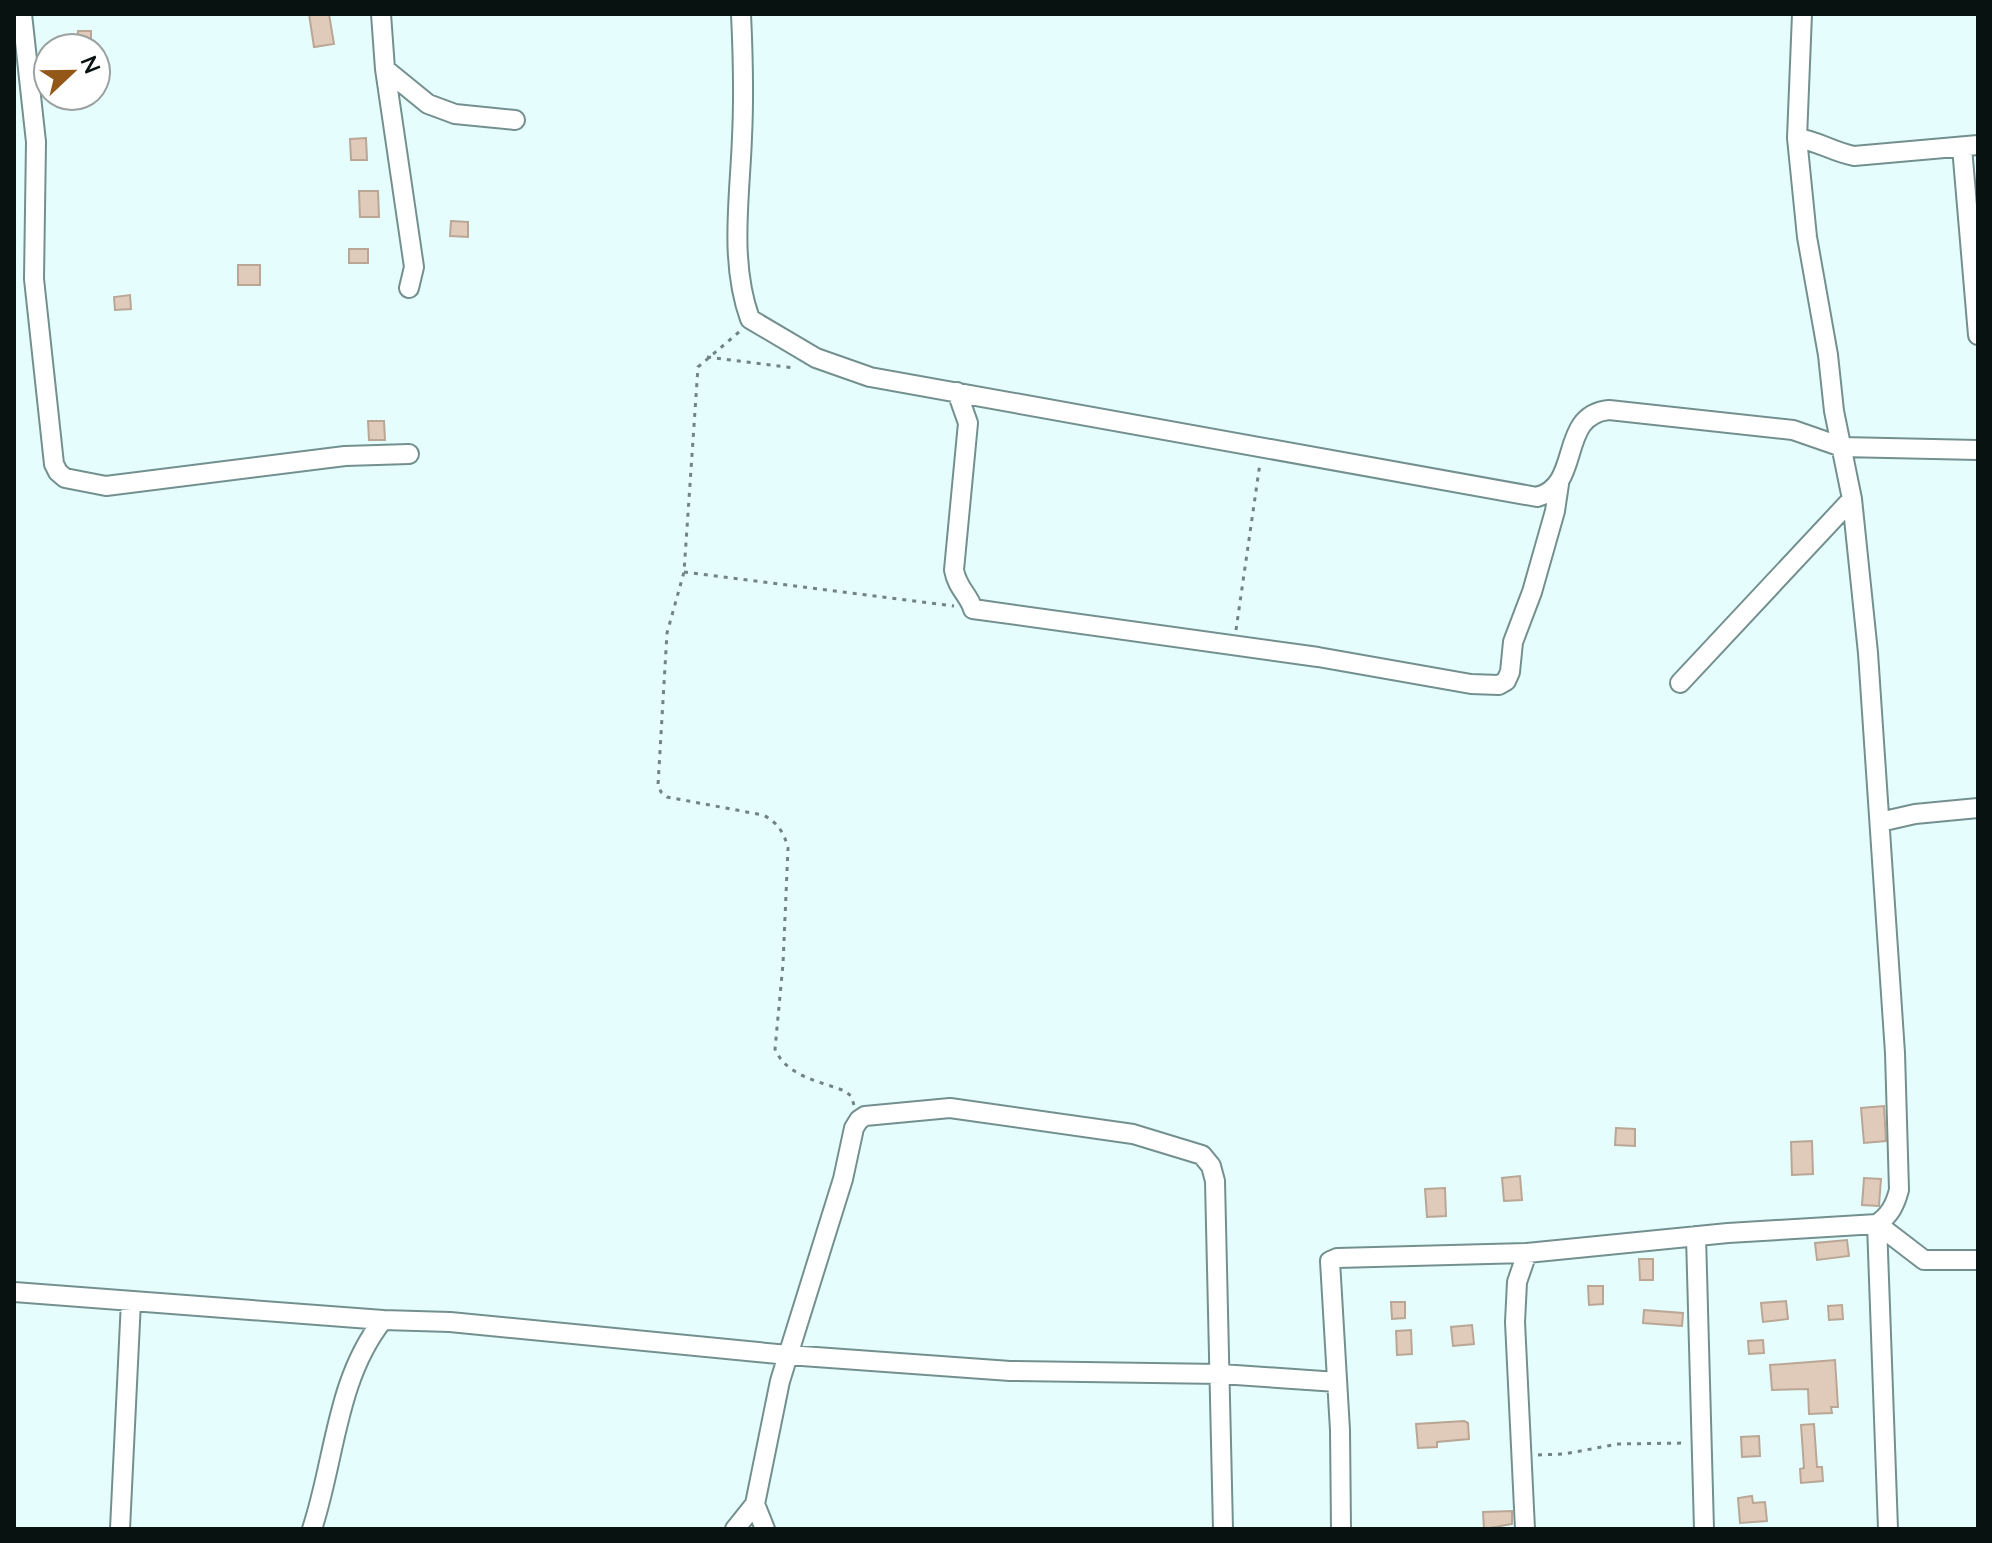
<svg xmlns="http://www.w3.org/2000/svg" width="1992" height="1543" font-family="Lato,sans-serif">
<rect width="100%" height="100%" fill="#e5fefd"/>
<path fill="#e0cbba" stroke="#baa695" stroke-width="2" d="M 309,14 L 329,14 L 334,44 L 314,47 Z
M 78,31 L 91,31 L 91,47 L 77,46 Z
M 366,138 L 367,160 L 351,160 L 350,139 Z
M 359,191 L 378,191 L 379,217 L 360,217 Z
M 451,221 L 468,222 L 468,237 L 450,236 Z
M 349,249 L 368,249 L 368,263 L 349,263 Z
M 238,265 L 260,265 L 260,285 L 238,285 Z
M 130,295 L 131,309 L 115,310 L 114,297 Z
M 368,421 L 384,421 L 385,440 L 369,440 Z
M 1884,1106 L 1886,1141 L 1864,1143 L 1861,1108 Z
M 1616,1128 L 1635,1129 L 1635,1146 L 1615,1145 Z
M 1812,1141 L 1813,1174 L 1792,1175 L 1791,1142 Z
M 1520,1176 L 1522,1200 L 1504,1201 L 1502,1178 Z
M 1864,1178 L 1881,1179 L 1879,1206 L 1862,1205 Z
M 1445,1188 L 1446,1216 L 1427,1217 L 1425,1189 Z
M 1847,1240 L 1849,1256 L 1817,1260 L 1815,1243 Z
M 1639,1259 L 1653,1259 L 1653,1280 L 1640,1280 Z
M 1588,1286 L 1603,1286 L 1603,1304 L 1589,1305 Z
M 1786,1301 L 1788,1319 L 1763,1322 L 1761,1303 Z
M 1391,1302 L 1405,1302 L 1405,1318 L 1392,1319 Z
M 1842,1305 L 1843,1319 L 1829,1320 L 1828,1306 Z
M 1644,1310 L 1683,1313 L 1682,1326 L 1643,1323 Z
M 1472,1325 L 1474,1344 L 1453,1346 L 1451,1327 Z
M 1411,1330 L 1412,1354 L 1397,1355 L 1396,1331 Z
M 1763,1340 L 1764,1353 L 1749,1354 L 1748,1341 Z
M 1835,1360 L 1838,1407 L 1831,1407 L 1832,1413 L 1809,1414 L 1808,1389 L 1772,1390 L 1770,1365 Z
M 1464,1421 L 1468,1423 L 1469,1439 L 1437,1442 L 1437,1447 L 1418,1448 L 1416,1424 Z
M 1814,1424 L 1817,1467 L 1822,1467 L 1823,1481 L 1801,1483 L 1800,1469 L 1804,1468 L 1801,1425 Z
M 1759,1436 L 1760,1456 L 1742,1457 L 1741,1437 Z
M 1752,1496 L 1753,1503 L 1765,1502 L 1767,1521 L 1740,1523 L 1738,1498 Z
M 1512,1511 L 1512,1524 L 1484,1529 L 1483,1512 Z"/>
<g fill="none" stroke-linecap="round" stroke-linejoin="round">
<defs>
<path id="minor" d="M 22,14 L 36,142 L 34,279 L 54,464 L 58,472 L 65,478 L 106,486 L 345,456 L 409,454
M 381,14 L 385,69 L 414,267 L 409,288
M 741,14 C 743,55 744,96 742,137 C 740,197 729,261 750,319 L 816,358 L 870,377 L 1537,497 C 1583,485 1557,415 1609,410 L 1793,430 L 1842,447 L 1978,450
M 385,69 L 428,104 L 455,114 L 515,120
M 1797,138 C 1818,141 1833,152 1854,156 L 1978,145
M 1962,147 L 1978,335
M 957,392 L 968,423 L 954,570 C 957,588 969,595 973,609 L 1318,657 L 1471,684 L 1499,685 L 1506,681 L 1510,672 L 1513,642 L 1532,592 L 1555,511 L 1559,484
M 1680,683 L 1852,499
M 1880,822 L 1915,814 L 1978,808
M 1877,1224 L 1888,1529
M 1877,1224 L 1924,1260 L 1978,1260
M 1696,1236 L 1704,1529
M 14,1292 L 383,1320
M 120,1529 L 131,1301
M 312,1529 C 335,1460 336,1379 383,1320 L 450,1322 L 788,1355 L 1010,1371 L 1221,1374 L 1337,1382
M 735,1529 L 755,1504
M 765,1529 L 755,1504 L 780,1381 L 843,1179 L 854,1128 L 859,1120 L 865,1116 L 950,1108 L 1133,1134 L 1202,1155 L 1211,1166 L 1215,1181 L 1223,1529
M 1341,1529 L 1340,1430 L 1330,1261 L 1337,1258 L 1527,1253 L 1728,1233 L 1877,1224 C 1890,1215 1895,1205 1899,1190 L 1895,1053 L 1868,653 L 1852,499 L 1834,411 L 1828,355 L 1807,237 L 1797,138 L 1802,14
M 1525,1529 L 1515,1322 L 1517,1282 L 1527,1253"/>
</defs>
<use href="#minor" stroke="#73908f" stroke-width="22"/>
<path stroke="#718382" stroke-width="3" stroke-dasharray="4 6" stroke-linecap="butt" d="M 739,332 L 698,367 L 684,572 L 667,633 L 658,785 L 661,792 L 667,797 L 763,815 C 777,822 784,832 788,848 L 783,964 L 775,1049 C 786,1076 819,1081 845,1091 L 851,1096 L 854,1105
M 707,357 L 795,368
M 684,572 L 954,606
M 1236,630 L 1260,463
M 1538,1455 L 1564,1454 L 1618,1444 L 1686,1443"/>
<use href="#minor" stroke="#fff" stroke-width="18"/>
</g>
<rect width="1992" height="1543" fill="none" stroke="#071211" stroke-width="32"/>
<g transform="translate(72 72) rotate(68)"><circle r="38" fill="#ffffff" stroke="#9ca0a0" stroke-width="2"/>
<path d="M0-6L14 30L0 20L-14 30Z" fill="#935718"/>
<text y="-12" font-size="22" font-weight="bold" text-anchor="middle" fill="#071211">N</text>
</g>
</svg>
